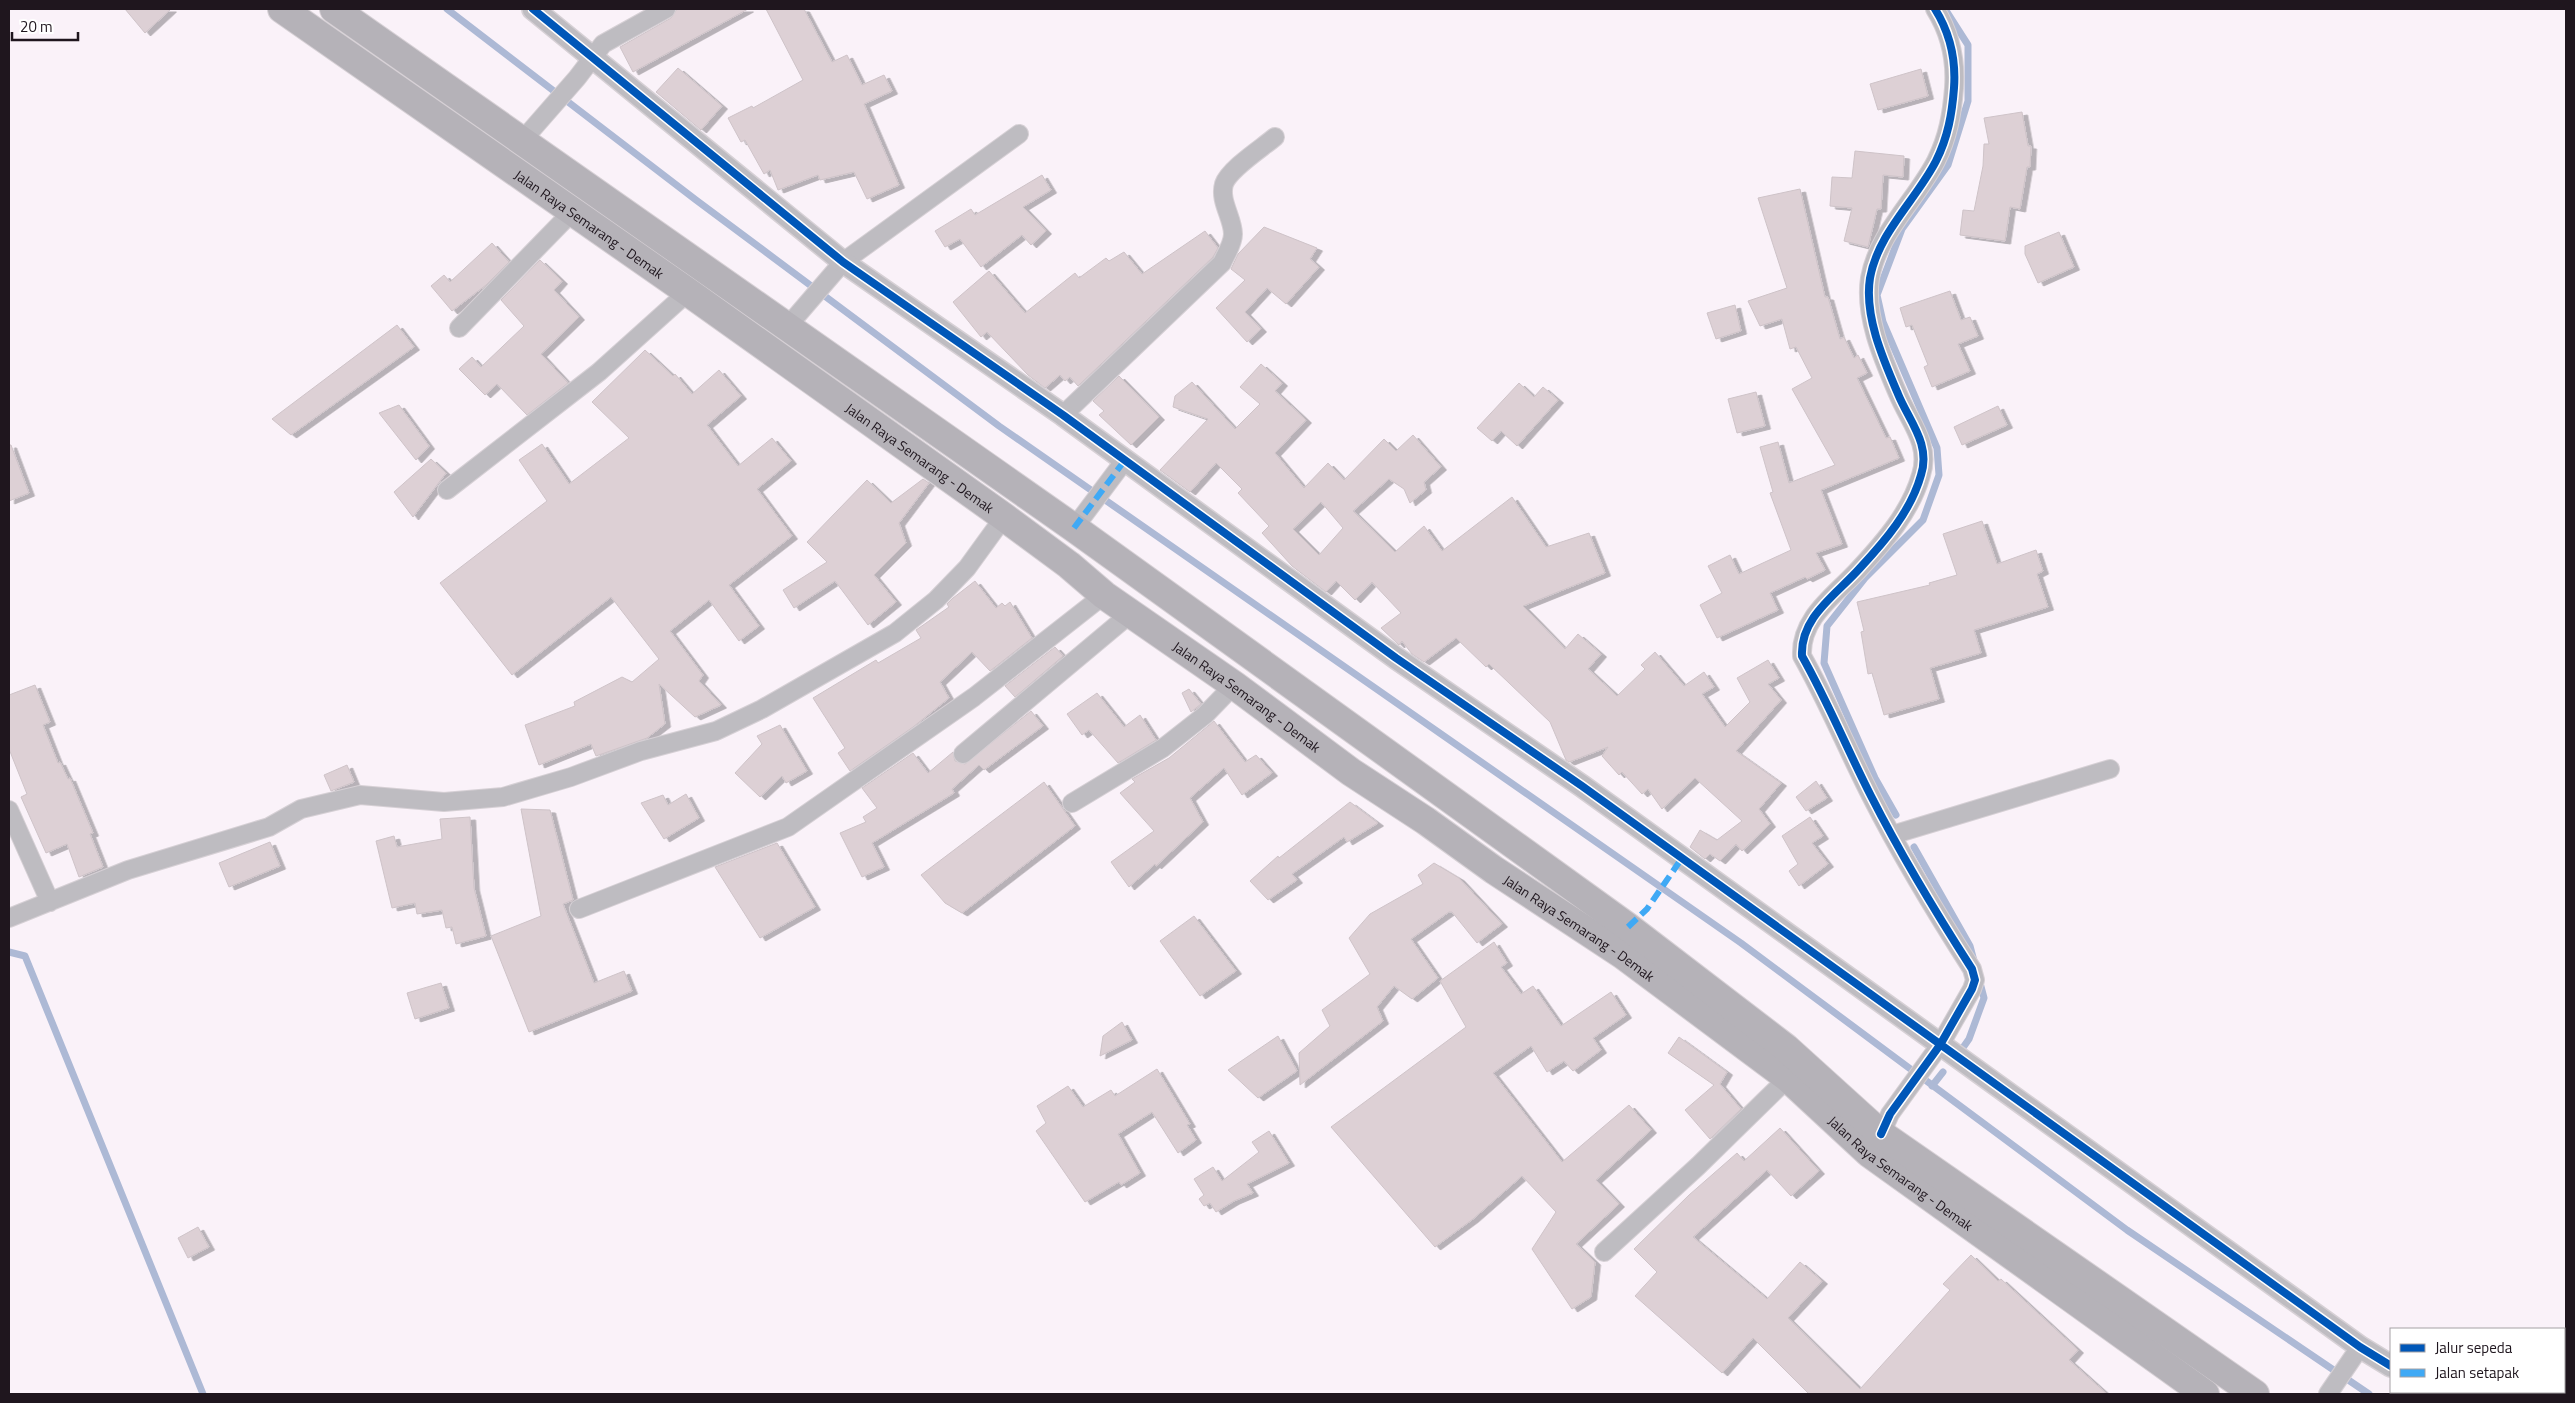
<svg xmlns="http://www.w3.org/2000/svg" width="2575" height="1403" font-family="'Titillium Web',sans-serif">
<defs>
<filter id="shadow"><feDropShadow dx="5.5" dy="3" stdDeviation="0" flood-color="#0004"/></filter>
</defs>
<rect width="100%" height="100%" fill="#faf2f9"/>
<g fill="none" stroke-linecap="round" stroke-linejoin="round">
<path stroke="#adb9d5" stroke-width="7" d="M 447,9 L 696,200 L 999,426 L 1741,943 L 2127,1230 L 2369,1394
M 1896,815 L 1875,778 L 1824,663 L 1827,626 L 1865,578 L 1923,520 L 1939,475 L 1937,448 L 1883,322 L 1877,295 L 1902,229 L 1948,165 L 1968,101 L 1968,45 L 1945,9
M 1914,847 L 1970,946 L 1974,961
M 9,952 L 25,956 L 203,1394
M 1962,1049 L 1969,1039 L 1984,998 L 1979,979
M 1932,1086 L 1943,1072"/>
</g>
<path fill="#ddd0d5" stroke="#cec3c8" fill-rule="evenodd" filter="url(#shadow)" d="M 125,9 L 171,9 L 145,33 Z
M 677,9 L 748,9 L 633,72 L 620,47 L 671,18 Z
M 766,9 L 804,9 L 832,62 L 847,55 L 862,85 L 884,75 L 892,91 L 864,104 L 899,185 L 867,199 L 854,172 L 820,180 L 818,175 L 778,190 L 770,170 L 764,174 L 745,140 L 741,142 L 728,118 L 752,106 L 753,108 L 803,80 Z
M 678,68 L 722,106 L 701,130 L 656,92 Z
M 1921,69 L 1928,96 L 1878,110 L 1870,84 Z
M 2022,112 L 2028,146 L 2031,146 L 2030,167 L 2027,167 L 2020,209 L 2010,207 L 2005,241 L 1960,235 L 1963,210 L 1974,211 L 1983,166 L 1984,144 L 1989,144 L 1984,118 Z
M 1855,151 L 1904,156 L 1903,177 L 1883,175 L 1881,209 L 1877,209 L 1868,247 L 1844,241 L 1852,208 L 1830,206 L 1832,177 L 1852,178 Z
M 1042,175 L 1051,190 L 1023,207 L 1046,231 L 1031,245 L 1022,235 L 981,267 L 960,239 L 945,247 L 935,231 L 971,209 L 975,215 Z
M 1800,189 L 1825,297 L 1828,297 L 1840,339 L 1844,337 L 1854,358 L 1858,355 L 1867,373 L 1857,378 L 1886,438 L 1890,437 L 1899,458 L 1821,490 L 1842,544 L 1816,553 L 1825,570 L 1807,579 L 1805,577 L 1770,593 L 1778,610 L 1717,638 L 1700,605 L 1722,593 L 1708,566 L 1730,555 L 1739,574 L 1791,550 L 1770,493 L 1773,492 L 1760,447 L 1778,442 L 1789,483 L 1835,465 L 1792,389 L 1812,378 L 1796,347 L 1790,349 L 1782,319 L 1760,326 L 1748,301 L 1787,288 L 1758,198 Z
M 1264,227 L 1317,248 L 1310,259 L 1319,267 L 1286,304 L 1267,288 L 1245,312 L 1261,329 L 1247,342 L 1216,308 L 1245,280 L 1231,269 L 1238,254 Z
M 1205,231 L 1218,248 L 1213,257 L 1078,386 L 1070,377 L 1065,381 L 1060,375 L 1045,388 L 1028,375 L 987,332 L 981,337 L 953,302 L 989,271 L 1025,313 L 1075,273 L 1079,278 L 1106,258 L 1109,261 L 1124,252 L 1142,274 Z
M 2059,232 L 2074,267 L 2038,283 L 2025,254 L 2025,246 Z
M 492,243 L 509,262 L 486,285 L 452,311 L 431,286 L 444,275 L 450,282 Z
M 540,260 L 562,281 L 554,290 L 579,317 L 541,354 L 568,383 L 527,415 L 497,384 L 485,395 L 459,369 L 472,357 L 481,367 L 524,326 L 501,300 Z
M 1950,291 L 1961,320 L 1970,317 L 1978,336 L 1958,344 L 1970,371 L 1932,387 L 1924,367 L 1928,365 L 1912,325 L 1906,327 L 1900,308 Z
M 1735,305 L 1741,331 L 1716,339 L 1707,313 Z
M 397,325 L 414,347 L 291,435 L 272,419 Z
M 645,350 L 673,376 L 675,374 L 692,394 L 719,370 L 741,396 L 707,425 L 738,466 L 772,438 L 791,461 L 757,489 L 792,536 L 729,585 L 759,626 L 739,641 L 709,600 L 670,631 L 703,675 L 699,681 L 721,705 L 695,717 L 659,684 L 665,724 L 647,738 L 596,756 L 591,744 L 539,765 L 525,725 L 575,706 L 574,702 L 622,677 L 632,682 L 659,659 L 611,597 L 512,675 L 440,583 L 547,501 L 519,460 L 542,444 L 569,484 L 629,438 L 592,402 Z
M 1261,364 L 1282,383 L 1275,391 L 1306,420 L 1275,453 L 1304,488 L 1328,463 L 1344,480 L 1384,439 L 1396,451 L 1413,435 L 1441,467 L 1424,482 L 1426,490 L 1410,503 L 1404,489 L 1389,479 L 1353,511 L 1395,552 L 1424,526 L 1442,551 L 1512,497 L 1546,547 L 1589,533 L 1605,573 L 1523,606 L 1565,649 L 1578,634 L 1601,654 L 1588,669 L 1617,696 L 1645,669 L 1641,665 L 1655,652 L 1684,686 L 1704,672 L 1714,687 L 1702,694 L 1725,727 L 1750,702 L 1737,678 L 1768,660 L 1779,678 L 1768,684 L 1781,700 L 1736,751 L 1781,783 L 1759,809 L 1770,824 L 1742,851 L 1736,844 L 1720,861 L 1710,854 L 1705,859 L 1690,847 L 1700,830 L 1717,840 L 1742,821 L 1695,778 L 1662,809 L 1648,789 L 1642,794 L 1622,772 L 1619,775 L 1602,756 L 1608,747 L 1569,762 L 1566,760 L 1550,722 L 1489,664 L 1486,667 L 1456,638 L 1424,662 L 1412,654 L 1402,641 L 1399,645 L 1381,628 L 1401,613 L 1372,582 L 1355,600 L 1336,581 L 1326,592 L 1292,566 L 1262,533 L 1269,526 L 1238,493 L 1242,489 L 1216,463 L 1190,492 L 1160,470 L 1208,419 L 1173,407 L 1175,396 L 1192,382 L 1235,429 L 1260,404 L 1240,387 ZM 1321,502 L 1343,528 L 1319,555 L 1293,529 Z
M 1119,376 L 1159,417 L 1131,445 L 1099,415 L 1104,411 L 1093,401 Z
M 1519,383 L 1534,397 L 1543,387 L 1558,400 L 1517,446 L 1501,431 L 1492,441 L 1477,428 Z
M 1756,392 L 1765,426 L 1737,433 L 1728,399 Z
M 399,405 L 429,446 L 416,460 L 379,413 Z
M 1998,406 L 2007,425 L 1962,445 L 1954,427 Z
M 9,445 L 11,445 L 29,493 L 9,501 Z
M 431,459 L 446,473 L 413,517 L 394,492 Z
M 923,479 L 929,483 L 899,523 L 906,543 L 874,575 L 896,602 L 868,625 L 835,581 L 794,608 L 783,590 L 827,562 L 807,542 L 867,480 L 891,503 Z
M 1982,521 L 1997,564 L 2036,550 L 2043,571 L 2037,574 L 2048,607 L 1974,630 L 1981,653 L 1930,668 L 1939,699 L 1884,715 L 1872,673 L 1868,674 L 1861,632 L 1864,631 L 1857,602 L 1930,585 L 1929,583 L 1957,575 L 1943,534 Z
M 975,581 L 996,608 L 1002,603 L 1005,606 L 1010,602 L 1032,638 L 990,671 L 972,652 L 940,682 L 949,698 L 913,727 L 850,771 L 838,753 L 845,748 L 813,698 L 876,660 L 878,663 L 921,638 L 916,630 L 949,607 L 947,604 L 953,598 Z
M 1055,647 L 1063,656 L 1015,697 L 1005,686 Z
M 35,685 L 50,722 L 43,725 L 58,763 L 60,762 L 68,779 L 70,778 L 93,833 L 90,834 L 103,867 L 79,877 L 67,844 L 46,853 L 21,797 L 27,794 L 9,749 L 9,695 Z
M 1189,689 L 1201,704 L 1191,712 L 1182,693 Z
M 1097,693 L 1124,727 L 1140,715 L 1156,740 L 1118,763 L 1089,730 L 1082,735 L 1067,714 Z
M 1031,711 L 1043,726 L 984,770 L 979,765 L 952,789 L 954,793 L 872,843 L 884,867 L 862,877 L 840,833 L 866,822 L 863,817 L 877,808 L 862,788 L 913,753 L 928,773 L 953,752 L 955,761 L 965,764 Z
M 1214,721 L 1245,762 L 1256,755 L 1272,773 L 1242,795 L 1224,768 L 1190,798 L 1203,822 L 1156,866 L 1155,864 L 1129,887 L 1111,862 L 1154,831 L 1120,793 L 1135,782 L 1132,779 L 1169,758 Z
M 780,725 L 807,771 L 786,783 L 782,776 L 760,797 L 735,773 L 762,744 L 757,736 Z
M 347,765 L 354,782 L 331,791 L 324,775 Z
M 1816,781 L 1827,798 L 1806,811 L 1796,797 Z
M 1044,782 L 1075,826 L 962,913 L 945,903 L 921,875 Z
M 686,794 L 699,818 L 664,839 L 641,803 L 663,795 L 668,805 Z
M 1350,802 L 1378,823 L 1347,842 L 1344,837 L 1292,874 L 1297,880 L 1268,900 L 1250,881 L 1278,856 L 1279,858 Z
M 521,809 L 550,810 L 573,900 L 563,904 L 594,983 L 624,971 L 632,991 L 529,1032 L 491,936 L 541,916 Z
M 470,817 L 474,888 L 486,936 L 456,944 L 452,927 L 446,928 L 442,910 L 417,914 L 415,903 L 392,908 L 376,841 L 394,836 L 397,847 L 442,839 L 440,819 Z
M 1810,817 L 1823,836 L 1812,843 L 1828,864 L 1799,886 L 1789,871 L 1798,864 L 1782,836 Z
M 270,842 L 280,866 L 229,887 L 219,863 Z
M 777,843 L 815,907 L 760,938 L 715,867 Z
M 1434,863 L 1459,878 L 1502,924 L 1477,943 L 1452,912 L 1449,912 L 1411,939 L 1438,978 L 1412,999 L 1394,986 L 1377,1007 L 1383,1021 L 1300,1085 L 1299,1053 L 1330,1026 L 1322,1010 L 1370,974 L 1349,938 L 1370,914 L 1423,884 L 1418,875 Z
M 1194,916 L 1236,971 L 1200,996 L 1160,941 Z
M 1494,942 L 1507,963 L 1501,967 L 1521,994 L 1533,986 L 1561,1026 L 1611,992 L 1626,1015 L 1593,1038 L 1601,1050 L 1573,1071 L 1564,1061 L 1547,1072 L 1531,1046 L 1493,1073 L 1562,1162 L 1629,1105 L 1651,1130 L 1596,1180 L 1619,1204 L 1576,1244 L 1595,1262 L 1591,1297 L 1572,1309 L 1532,1249 L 1556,1212 L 1522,1176 L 1473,1219 L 1435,1247 L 1331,1127 L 1466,1027 L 1440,981 Z
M 441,983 L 449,1008 L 415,1019 L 407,993 Z
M 1122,1022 L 1132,1040 L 1100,1056 L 1103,1036 Z
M 1278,1036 L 1297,1071 L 1258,1098 L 1228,1070 Z
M 1679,1037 L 1727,1072 L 1720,1084 L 1741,1109 L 1710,1139 L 1685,1110 L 1714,1085 L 1668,1053 Z
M 1157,1069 L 1190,1124 L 1187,1125 L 1196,1140 L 1178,1153 L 1152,1112 L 1118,1134 L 1140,1173 L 1121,1185 L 1119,1182 L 1085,1202 L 1036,1131 L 1046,1123 L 1037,1106 L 1068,1086 L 1083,1107 L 1111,1090 L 1115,1096 Z
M 1780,1128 L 1819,1171 L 1791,1196 L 1767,1170 L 1693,1237 L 1767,1299 L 1800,1262 L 1822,1281 L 1788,1318 L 1860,1389 L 1950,1290 L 1943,1284 L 1971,1255 L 1998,1281 L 2001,1279 L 2078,1350 L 2069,1360 L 2107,1394 L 1809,1394 L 1753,1338 L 1722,1373 L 1635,1296 L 1657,1272 L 1634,1249 L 1689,1195 L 1737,1153 L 1744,1161 Z
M 1269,1131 L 1289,1163 L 1247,1184 L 1253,1193 L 1234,1201 L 1216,1212 L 1210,1203 L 1204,1206 L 1199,1199 L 1204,1195 L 1194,1179 L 1213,1167 L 1222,1181 L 1259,1152 L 1252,1142 Z
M 198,1227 L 209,1247 L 188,1258 L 178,1238 Z"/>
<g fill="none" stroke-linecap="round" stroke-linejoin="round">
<defs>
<path id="minor" d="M 521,142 L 577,78 L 603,44 L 666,9
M 787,327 L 843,262 L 1019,134
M 459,328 L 572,212
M 1063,415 L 1222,263 C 1226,254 1233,244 1233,234 C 1233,218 1219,201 1224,184 C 1229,169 1262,148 1275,137
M 447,490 L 599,372 L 688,292
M 1074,528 L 1125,460
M 963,754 L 1130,614
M 1072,803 L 1163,748 L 1205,715 L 1234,685
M 9,810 L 50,902
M 1892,835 L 2110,769
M 579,909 L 788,827 L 974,697 L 1104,595
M 9,918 L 128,870 L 269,827 L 301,809 L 360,795 L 444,802 L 503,797 L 571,777 L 641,751 L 716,731 L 762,709 L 895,633 L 936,600 L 967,568 L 1004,517
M 1881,1134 L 1890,1114 L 1940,1045 L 1972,989 L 1975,980 L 1972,969 C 1936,913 1901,855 1871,796 C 1847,749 1828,702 1802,656 C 1800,617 1836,595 1860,568 C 1885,541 1911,511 1921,475 C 1931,444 1909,421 1898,394 C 1883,359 1864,316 1870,278 C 1878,233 1916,200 1936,161 C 1948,137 1952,114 1954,88 C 1956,60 1950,33 1935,9
M 1604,1252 L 1698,1166 L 1788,1078
M 2328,1394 L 2360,1347"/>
<path id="tertiary" d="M 533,9 L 843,262 L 1063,415 L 1396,658 L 1582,786 L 2360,1347 L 2391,1366
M 2434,1392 L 2438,1394"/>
<g id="trunk">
<path id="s1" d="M 282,9 L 688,292 L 1004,517 L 1069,565 L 1104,595 L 1234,685 L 1351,772 L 1426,821 L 1494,870 L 1623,955 L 1788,1078 L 1869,1153 L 2205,1394"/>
<path d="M 334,9 L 1074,528 L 1628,927 L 1786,1048 L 1881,1134 L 2255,1394"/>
</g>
</defs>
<use href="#minor" stroke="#d6d0d5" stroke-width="20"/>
<use href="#tertiary" stroke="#d6d0d5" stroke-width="24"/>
<use href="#trunk" stroke="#d6d0d5" stroke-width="30"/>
<use href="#minor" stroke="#bebcc1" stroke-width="18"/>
<use href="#tertiary" stroke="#bebcc1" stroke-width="21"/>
<use href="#trunk" stroke="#b5b2b8" stroke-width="28"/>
<path stroke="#3fa9f5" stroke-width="6" stroke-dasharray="12 6" stroke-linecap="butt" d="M 1074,528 L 1125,460
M 1628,927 L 1647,909 L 1682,858"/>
<defs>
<path id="cycleway" d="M 533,9 L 843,262 L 1063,415 L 1396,658 L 1582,786 L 2360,1347 L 2391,1366
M 1881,1134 L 1890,1114 L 1940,1045 L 1972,989 L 1975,980 L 1972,969 C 1936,913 1901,855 1871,796 C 1847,749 1828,702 1802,656 C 1800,617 1836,595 1860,568 C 1885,541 1911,511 1921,475 C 1931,444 1909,421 1898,394 C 1883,359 1864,316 1870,278 C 1878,233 1916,200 1936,161 C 1948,137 1952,114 1954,88 C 1956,60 1950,33 1935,9"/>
</defs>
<use href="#cycleway" stroke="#fff" stroke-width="11"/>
<use href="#cycleway" stroke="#0057b8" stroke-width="8"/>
</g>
<g text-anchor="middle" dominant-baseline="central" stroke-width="5" stroke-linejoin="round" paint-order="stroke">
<g font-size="14" fill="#1f161e" stroke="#fff">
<text stroke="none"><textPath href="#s1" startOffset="375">Jalan Raya Semarang - Demak</textPath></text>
<text stroke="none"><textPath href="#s1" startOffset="780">Jalan Raya Semarang - Demak</textPath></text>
<text stroke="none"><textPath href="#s1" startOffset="1185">Jalan Raya Semarang - Demak</textPath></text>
<text stroke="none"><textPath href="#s1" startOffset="1590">Jalan Raya Semarang - Demak</textPath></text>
<text stroke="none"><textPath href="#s1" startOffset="1995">Jalan Raya Semarang - Demak</textPath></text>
</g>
</g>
<rect width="2575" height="1403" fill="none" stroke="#1f161e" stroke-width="20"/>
<rect x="2390" y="1328" width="175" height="65" fill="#ffffff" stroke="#a5a2a5"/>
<rect x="2400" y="1344" width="25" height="8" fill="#0057b8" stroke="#a5a2a5"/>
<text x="2435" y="1353" font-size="15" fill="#1f161e">Jalur sepeda</text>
<rect x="2400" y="1369" width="25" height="8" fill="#3fa9f5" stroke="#a5a2a5"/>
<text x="2435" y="1378" font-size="15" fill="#1f161e">Jalan setapak</text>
<path d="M12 32v8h66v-8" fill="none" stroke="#1f161e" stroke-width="2.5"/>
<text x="20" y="32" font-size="15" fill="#1f161e" stroke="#ffffff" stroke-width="4" paint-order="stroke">20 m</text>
</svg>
